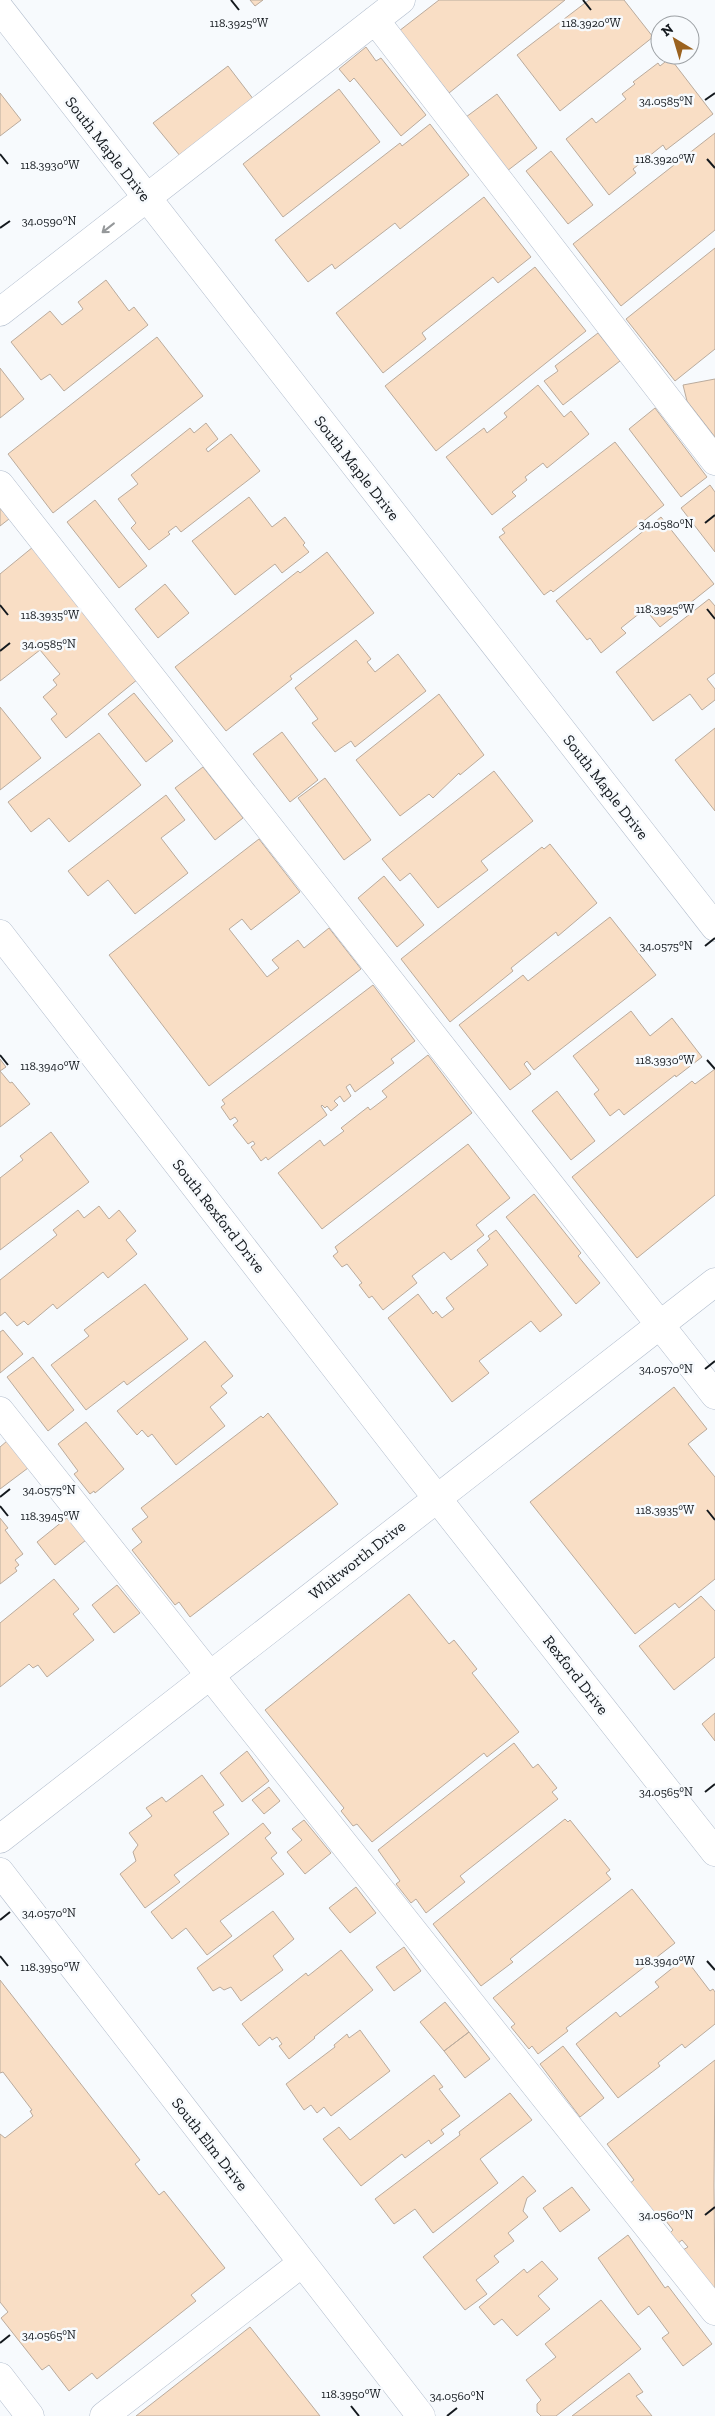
<svg xmlns="http://www.w3.org/2000/svg" width="715" height="2416" font-family="'Zilla Slab',serif">
<rect width="100%" height="100%" fill="#f7fafd"/>
<path fill="#f9dec5" stroke="#baab9d" d="M 250,0 L 263,0 L 255,6 Z
M 439,0 L 565,0 L 449,93 L 399,31 Z
M 589,0 L 624,0 L 653,37 L 560,111 L 517,55 Z
M 366,47 L 376,61 L 381,58 L 426,115 L 401,136 L 354,78 L 350,82 L 339,69 Z
M 670,58 L 713,114 L 666,150 L 663,145 L 633,169 L 636,173 L 609,195 L 566,139 L 592,118 L 596,123 L 626,99 L 622,94 L 635,84 L 633,82 L 658,63 L 660,66 Z
M 228,66 L 254,100 L 181,157 L 153,123 Z
M 339,89 L 380,142 L 283,217 L 243,164 Z
M 0,93 L 21,120 L 0,136 Z
M 497,94 L 537,148 L 507,171 L 466,117 Z
M 430,124 L 469,175 L 400,229 L 395,223 L 335,269 L 332,264 L 308,282 L 275,240 L 400,143 L 402,146 Z
M 715,133 L 715,230 L 621,306 L 573,244 Z
M 551,151 L 593,205 L 568,224 L 526,171 Z
M 484,197 L 531,257 L 498,283 L 493,277 L 422,333 L 426,339 L 383,373 L 336,313 Z
M 715,248 L 715,349 L 675,381 L 626,319 Z
M 535,267 L 586,331 L 436,451 L 385,386 Z
M 106,280 L 129,311 L 134,307 L 148,325 L 64,391 L 50,374 L 41,380 L 11,342 L 50,311 L 62,325 L 83,309 L 78,302 Z
M 598,333 L 620,361 L 563,405 L 544,381 L 558,371 L 555,366 Z
M 157,337 L 203,396 L 53,513 L 8,454 Z
M 0,368 L 24,399 L 0,418 Z
M 715,379 L 715,437 L 687,401 L 683,385 Z
M 538,385 L 564,417 L 571,411 L 589,434 L 547,468 L 543,463 L 525,477 L 527,480 L 512,492 L 516,496 L 492,515 L 446,457 L 484,428 L 487,433 L 507,417 L 504,413 Z
M 655,408 L 707,477 L 681,497 L 629,429 Z
M 206,423 L 218,439 L 206,449 L 208,452 L 231,434 L 260,471 L 181,532 L 176,526 L 168,532 L 170,534 L 149,550 L 131,528 L 136,523 L 118,499 L 138,484 L 131,475 L 190,428 L 194,433 Z
M 615,442 L 664,505 L 553,592 L 551,590 L 544,595 L 499,537 L 505,533 L 502,529 Z
M 710,485 L 715,492 L 715,552 L 681,508 Z
M 249,497 L 272,527 L 285,517 L 305,543 L 303,545 L 309,552 L 282,573 L 275,564 L 235,595 L 192,541 Z
M 95,500 L 147,566 L 119,588 L 67,522 Z
M 0,508 L 9,519 L 0,526 Z
M 661,517 L 714,584 L 660,627 L 645,609 L 621,628 L 626,633 L 601,653 L 590,638 L 587,640 L 556,601 Z
M 33,547 L 138,679 L 66,738 L 51,719 L 57,714 L 43,697 L 57,685 L 53,680 L 60,674 L 40,650 L 0,681 L 0,574 Z
M 327,552 L 374,613 L 290,676 L 292,679 L 226,731 L 175,667 L 298,571 L 300,573 Z
M 165,584 L 189,613 L 158,638 L 135,609 Z
M 709,599 L 715,606 L 715,673 L 707,679 L 715,689 L 715,700 L 702,710 L 690,694 L 653,721 L 616,672 Z
M 356,640 L 371,659 L 367,662 L 375,672 L 398,654 L 426,691 L 355,747 L 351,741 L 335,752 L 312,723 L 318,719 L 295,688 Z
M 134,693 L 173,741 L 146,762 L 108,714 Z
M 439,694 L 484,755 L 460,775 L 459,773 L 433,798 L 429,794 L 400,816 L 356,760 Z
M 0,707 L 41,758 L 0,790 Z
M 715,728 L 715,811 L 675,760 Z
M 282,732 L 318,780 L 290,802 L 253,754 Z
M 99,733 L 141,785 L 69,842 L 49,818 L 31,832 L 8,802 Z
M 203,767 L 243,818 L 215,840 L 175,788 Z
M 494,771 L 533,821 L 481,861 L 488,870 L 438,908 L 410,873 L 400,881 L 382,859 Z
M 325,778 L 371,840 L 344,860 L 298,798 Z
M 166,795 L 185,820 L 161,838 L 188,873 L 135,914 L 108,880 L 88,896 L 68,871 Z
M 259,839 L 300,892 L 251,930 L 242,919 L 229,929 L 267,977 L 279,968 L 272,960 L 298,940 L 304,948 L 329,928 L 361,969 L 209,1086 L 109,955 Z
M 550,844 L 597,903 L 558,936 L 556,932 L 511,968 L 513,971 L 450,1022 L 401,959 L 542,847 L 544,849 Z
M 384,876 L 424,925 L 397,947 L 358,898 Z
M 610,917 L 656,975 L 534,1070 L 527,1061 L 524,1064 L 531,1074 L 510,1090 L 459,1025 L 523,975 L 528,981 Z
M 373,985 L 415,1041 L 391,1059 L 394,1063 L 355,1092 L 350,1084 L 346,1087 L 351,1096 L 344,1102 L 340,1096 L 334,1101 L 338,1105 L 331,1111 L 327,1106 L 325,1108 L 322,1105 L 321,1106 L 327,1115 L 268,1160 L 266,1157 L 261,1161 L 251,1147 L 255,1144 L 253,1141 L 248,1144 L 233,1125 L 238,1121 L 235,1117 L 230,1120 L 221,1107 L 225,1104 L 222,1100 Z
M 631,1011 L 650,1036 L 672,1018 L 702,1057 L 676,1077 L 675,1075 L 624,1115 L 619,1109 L 610,1116 L 594,1094 L 599,1090 L 573,1056 Z
M 428,1055 L 472,1113 L 322,1229 L 278,1173 L 320,1140 L 324,1146 L 344,1131 L 341,1128 L 368,1107 L 370,1110 L 387,1097 L 382,1091 Z
M 0,1059 L 6,1067 L 0,1071 L 10,1083 L 12,1082 L 30,1104 L 0,1127 Z
M 715,1069 L 715,1195 L 637,1258 L 572,1177 L 692,1081 L 695,1084 Z
M 557,1091 L 595,1141 L 571,1160 L 532,1111 Z
M 51,1132 L 89,1182 L 0,1250 L 0,1178 L 23,1160 L 20,1156 Z
M 468,1144 L 510,1198 L 476,1225 L 484,1235 L 451,1260 L 444,1252 L 412,1276 L 417,1283 L 383,1310 L 372,1296 L 369,1298 L 359,1285 L 362,1283 L 347,1264 L 342,1267 L 333,1256 L 338,1252 L 335,1247 Z
M 534,1194 L 581,1253 L 578,1256 L 600,1283 L 576,1304 L 506,1217 Z
M 99,1206 L 109,1219 L 119,1210 L 136,1231 L 126,1240 L 137,1254 L 108,1278 L 103,1272 L 57,1309 L 53,1304 L 28,1325 L 24,1321 L 17,1326 L 5,1312 L 0,1316 L 0,1280 L 57,1235 L 53,1230 L 78,1210 L 84,1218 Z
M 496,1230 L 562,1315 L 540,1332 L 531,1321 L 479,1361 L 489,1373 L 452,1402 L 388,1318 L 418,1294 L 433,1314 L 436,1311 L 442,1318 L 454,1309 L 446,1298 L 488,1265 L 477,1250 L 490,1239 L 488,1236 Z
M 145,1284 L 188,1339 L 127,1385 L 124,1381 L 86,1410 L 51,1365 L 89,1336 L 84,1330 Z
M 3,1330 L 23,1354 L 0,1373 L 0,1332 Z
M 205,1341 L 233,1376 L 221,1386 L 227,1393 L 210,1407 L 225,1426 L 176,1465 L 152,1434 L 148,1437 L 142,1430 L 137,1435 L 117,1411 Z
M 33,1357 L 74,1410 L 48,1431 L 7,1377 Z
M 674,1387 L 707,1429 L 688,1444 L 715,1477 L 715,1579 L 679,1608 L 675,1603 L 635,1634 L 530,1502 Z
M 268,1413 L 338,1504 L 190,1617 L 179,1602 L 175,1605 L 132,1550 L 142,1542 L 132,1529 L 148,1517 L 141,1508 L 261,1416 L 263,1418 Z
M 86,1422 L 124,1469 L 95,1493 L 94,1491 L 90,1494 L 74,1474 L 78,1471 L 58,1444 Z
M 7,1441 L 28,1468 L 0,1489 L 0,1447 Z
M 68,1517 L 86,1540 L 55,1565 L 37,1542 Z
M 0,1518 L 8,1528 L 5,1530 L 23,1554 L 15,1560 L 19,1565 L 15,1568 L 17,1571 L 0,1584 Z
M 54,1579 L 79,1609 L 73,1614 L 94,1640 L 47,1677 L 38,1665 L 33,1668 L 29,1664 L 0,1687 L 0,1623 Z
M 117,1585 L 140,1613 L 114,1633 L 92,1605 Z
M 409,1594 L 449,1644 L 454,1640 L 477,1669 L 472,1673 L 519,1732 L 487,1757 L 484,1753 L 372,1842 L 357,1824 L 353,1826 L 341,1811 L 344,1808 L 265,1710 Z
M 701,1596 L 715,1611 L 715,1657 L 674,1690 L 639,1646 Z
M 715,1713 L 715,1741 L 702,1724 Z
M 514,1743 L 533,1768 L 538,1764 L 557,1788 L 552,1792 L 558,1799 L 460,1876 L 465,1882 L 426,1913 L 416,1899 L 411,1903 L 396,1884 L 400,1881 L 378,1850 Z
M 247,1751 L 269,1781 L 242,1802 L 220,1773 Z
M 202,1775 L 224,1805 L 213,1812 L 229,1834 L 174,1875 L 180,1882 L 145,1908 L 120,1874 L 136,1861 L 133,1852 L 138,1845 L 129,1833 L 152,1816 L 146,1808 L 162,1797 L 166,1802 Z
M 269,1787 L 280,1801 L 264,1814 L 252,1800 Z
M 565,1819 L 568,1822 L 570,1820 L 610,1870 L 606,1873 L 611,1879 L 510,1959 L 513,1962 L 481,1986 L 433,1924 Z
M 304,1820 L 331,1853 L 305,1874 L 287,1852 L 302,1840 L 292,1829 Z
M 263,1823 L 271,1833 L 265,1838 L 277,1853 L 271,1858 L 284,1874 L 220,1921 L 232,1936 L 207,1955 L 186,1928 L 172,1939 L 151,1912 Z
M 356,1887 L 376,1913 L 350,1933 L 329,1908 Z
M 632,1889 L 675,1943 L 566,2028 L 568,2031 L 538,2054 L 532,2046 L 529,2049 L 511,2027 L 515,2024 L 493,1998 Z
M 273,1911 L 294,1939 L 273,1956 L 283,1970 L 241,2001 L 231,1987 L 224,1990 L 220,1987 L 213,1991 L 197,1968 Z
M 404,1947 L 421,1971 L 394,1991 L 376,1967 Z
M 341,1950 L 373,1990 L 314,2037 L 315,2038 L 289,2059 L 279,2046 L 282,2044 L 277,2037 L 272,2040 L 270,2037 L 259,2046 L 242,2024 L 306,1973 L 308,1976 Z
M 685,1958 L 710,1991 L 713,1989 L 715,1992 L 715,2024 L 685,2048 L 682,2044 L 658,2063 L 660,2066 L 618,2098 L 576,2044 L 616,2012 L 620,2017 L 659,1987 L 655,1982 Z
M 0,1980 L 140,2160 L 135,2164 L 159,2195 L 164,2191 L 225,2268 L 191,2295 L 196,2301 L 97,2379 L 92,2373 L 69,2391 L 49,2365 L 42,2370 L 1,2318 L 8,2312 L 0,2302 L 0,2134 L 5,2138 L 33,2116 L 30,2111 L 32,2110 L 3,2072 L 0,2073 Z
M 445,2002 L 469,2032 L 444,2051 L 420,2022 Z
M 360,2030 L 390,2071 L 331,2116 L 324,2107 L 317,2113 L 311,2105 L 304,2110 L 286,2084 L 335,2047 L 334,2045 L 347,2034 L 349,2038 Z
M 469,2032 L 490,2059 L 465,2078 L 444,2051 Z
M 563,2046 L 604,2098 L 580,2117 L 540,2064 Z
M 715,2060 L 714,2185 L 715,2291 L 683,2250 L 688,2247 L 682,2240 L 677,2244 L 669,2234 L 673,2230 L 662,2216 L 657,2220 L 629,2184 L 634,2180 L 607,2144 Z
M 434,2075 L 443,2087 L 439,2089 L 460,2116 L 441,2130 L 444,2134 L 431,2144 L 429,2140 L 405,2158 L 402,2154 L 361,2186 L 323,2139 L 339,2127 L 350,2140 Z
M 510,2093 L 532,2120 L 480,2159 L 498,2183 L 433,2233 L 415,2209 L 394,2224 L 375,2199 L 460,2135 L 459,2132 Z
M 523,2176 L 536,2191 L 527,2198 L 523,2211 L 528,2217 L 508,2233 L 514,2241 L 494,2256 L 499,2262 L 476,2280 L 487,2294 L 465,2310 L 423,2257 Z
M 572,2187 L 590,2210 L 560,2232 L 543,2208 Z
M 628,2235 L 665,2288 L 668,2286 L 712,2344 L 683,2366 L 662,2338 L 669,2333 L 649,2306 L 638,2315 L 598,2258 Z
M 542,2261 L 558,2279 L 538,2296 L 550,2309 L 517,2336 L 502,2319 L 494,2325 L 479,2307 L 524,2269 L 527,2273 Z
M 601,2300 L 641,2349 L 556,2416 L 541,2416 L 537,2412 L 537,2404 L 541,2400 L 526,2380 L 556,2357 L 545,2344 Z
M 250,2327 L 320,2416 L 136,2416 Z
M 629,2373 L 643,2392 L 636,2396 L 652,2416 L 572,2416 Z"/>
<g fill="none" stroke-linecap="round" stroke-linejoin="round">
<defs>
<path id="minor" d="M 0,9 L 715,927
M 375,20 L 715,461
M 0,312 L 401,0
M 0,485 L 715,1395
M 0,934 L 407,1460 L 715,1852
M 0,1411 L 715,2311
M 0,1839 L 715,1282
M 0,1872 L 421,2416
M 0,2377 L 30,2416
M 104,2416 L 302,2263"/>
</defs>
<use href="#minor" stroke="#b2bdcd" stroke-width="29"/>
<use href="#minor" stroke="#fff" stroke-width="28"/>
</g>
<defs><path id="oneway-shaft" d="M-6 0H5M1.5-3L5.5 0L1.5 3" fill="none" stroke-width="1.6" stroke-linecap="round" stroke-linejoin="round" transform="scale(1.25)"/></defs>
<use stroke="#95989a" href="#oneway-shaft" transform="translate(108 228) rotate(142)"/>
<path fill="none" stroke="#14191e" stroke-width="2" d="M 231,0 L 239,10M 583,0 L 591,10M 705,100 L 715,93M 0,154 L 8,164M 707,159 L 715,168M 0,228 L 10,221M 705,523 L 715,515M 0,605 L 8,615M 707,609 L 715,619M 0,651 L 10,643M 705,946 L 715,938M 0,1055 L 8,1065M 707,1060 L 715,1069M 705,1369 L 715,1361M 0,1497 L 10,1489M 0,1506 L 8,1516M 707,1510 L 715,1520M 705,1792 L 715,1784M 0,1920 L 10,1912M 0,1956 L 8,1966M 707,1961 L 715,1970M 705,2215 L 715,2207M 0,2343 L 10,2335M 351,2406 L 359,2416M 447,2416 L 457,2408"/>
<g text-anchor="middle" dominant-baseline="central" stroke-width="5" stroke-linejoin="round" paint-order="stroke">
<g font-size="16" fill="#14191e" stroke="#f7fafd">
<text transform="translate(108 149) rotate(52)">South Maple Drive</text>
<text transform="translate(357 468) rotate(52)">South Maple Drive</text>
<text transform="translate(606 787) rotate(52)">South Maple Drive</text>
<text transform="translate(219 1216) rotate(52)">South Rexford Drive</text>
<text transform="translate(357 1560) rotate(-38)">Whitworth Drive</text>
<text transform="translate(576 1675) rotate(52)">Rexford Drive</text>
<text transform="translate(210 2144) rotate(52)">South Elm Drive</text>
</g>
</g>
<g font-size="12" text-anchor="middle" fill="#14191e" stroke="#f7fafd" stroke-width="5" stroke-linejoin="round" paint-order="stroke">
<text x="239" y="27">118.3925°W</text>
<text x="591" y="27">118.3920°W</text>
<text x="666" y="105">34.0585°N</text>
<text x="665" y="163">118.3920°W</text>
<text x="50" y="169">118.3930°W</text>
<text x="49" y="225">34.0590°N</text>
<text x="666" y="528">34.0580°N</text>
<text x="665" y="613">118.3925°W</text>
<text x="50" y="619">118.3935°W</text>
<text x="49" y="648">34.0585°N</text>
<text x="666" y="950">34.0575°N</text>
<text x="665" y="1064">118.3930°W</text>
<text x="50" y="1070">118.3940°W</text>
<text x="666" y="1373">34.0570°N</text>
<text x="49" y="1494">34.0575°N</text>
<text x="665" y="1514">118.3935°W</text>
<text x="50" y="1520">118.3945°W</text>
<text x="666" y="1796">34.0565°N</text>
<text x="49" y="1917">34.0570°N</text>
<text x="665" y="1965">118.3940°W</text>
<text x="50" y="1971">118.3950°W</text>
<text x="666" y="2219">34.0560°N</text>
<text x="49" y="2339">34.0565°N</text>
<text x="351" y="2398">118.3950°W</text>
<text x="457" y="2400">34.0560°N</text>
</g>
<g transform="translate(675 40) rotate(322)"><circle r="24" fill="#f7fafd" stroke="#9ca0a4"/>
<path d="M0-4L9 19L0 12L-9 19Z" fill="#9b621f"/>
<text y="-8" font-size="14" font-weight="bold" text-anchor="middle" fill="#14191e">N</text>
</g>
</svg>
